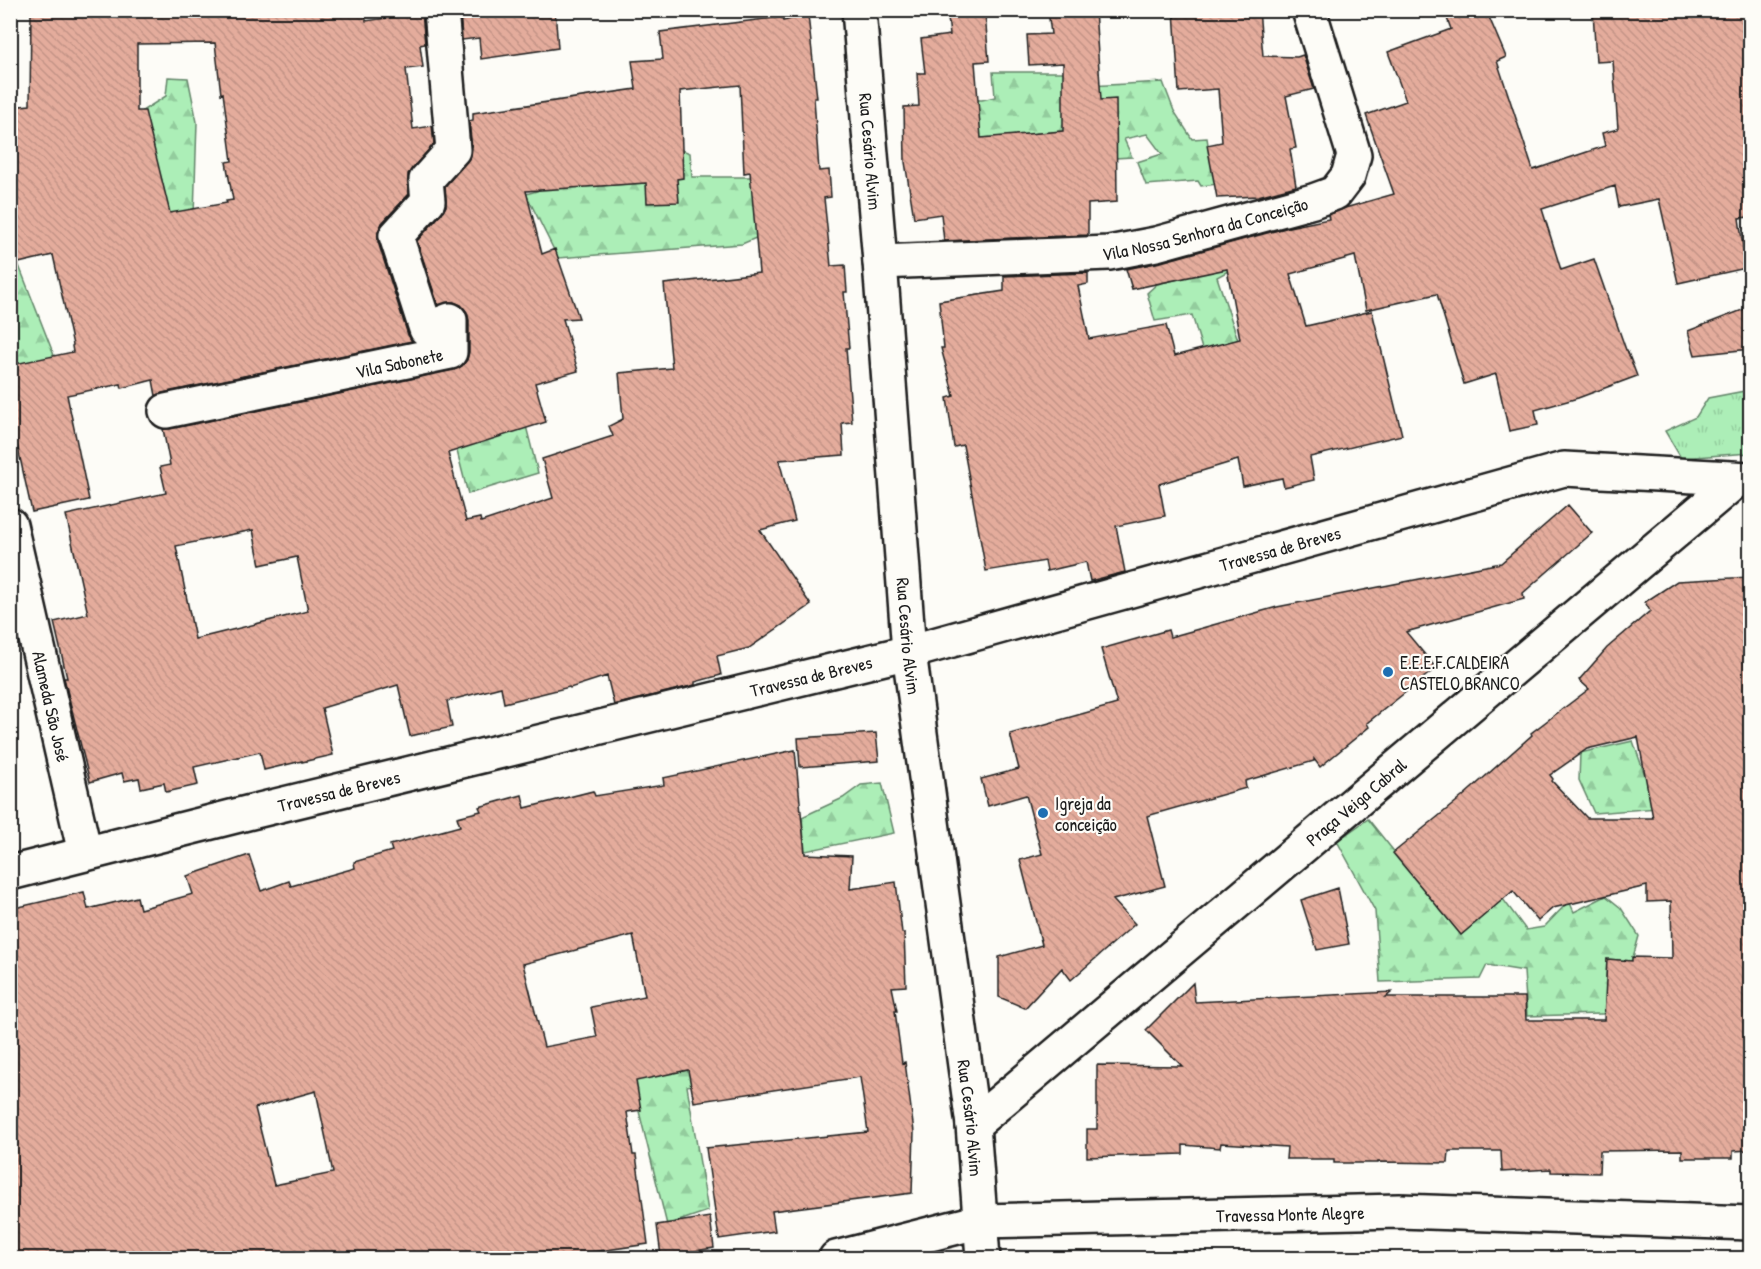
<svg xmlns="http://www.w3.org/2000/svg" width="1761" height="1269" font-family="'Patrick Hand',sans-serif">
<defs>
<pattern id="forest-firs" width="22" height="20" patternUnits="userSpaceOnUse" patternTransform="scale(1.5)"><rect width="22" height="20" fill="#aceeb7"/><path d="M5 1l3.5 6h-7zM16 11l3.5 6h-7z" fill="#93cc9d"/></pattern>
<pattern id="park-tufts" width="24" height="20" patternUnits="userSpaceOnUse" patternTransform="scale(1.5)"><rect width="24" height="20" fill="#aceeb7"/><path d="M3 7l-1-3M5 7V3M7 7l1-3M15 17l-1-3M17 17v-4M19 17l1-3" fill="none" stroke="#93cc9d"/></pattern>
<pattern id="building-back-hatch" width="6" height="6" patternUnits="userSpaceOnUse" patternTransform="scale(1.5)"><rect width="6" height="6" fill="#e4ac9c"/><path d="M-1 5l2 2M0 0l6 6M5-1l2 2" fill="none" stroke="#c39386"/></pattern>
</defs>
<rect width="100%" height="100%" fill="#fdfcf7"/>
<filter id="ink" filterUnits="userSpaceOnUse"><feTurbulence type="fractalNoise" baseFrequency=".0167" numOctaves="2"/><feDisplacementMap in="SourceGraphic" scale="12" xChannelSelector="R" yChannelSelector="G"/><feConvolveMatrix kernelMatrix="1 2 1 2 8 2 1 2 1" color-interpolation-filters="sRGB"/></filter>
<g filter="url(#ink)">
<path fill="url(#forest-firs)" stroke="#64856a" stroke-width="1.5" d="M 993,72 L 1085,72 L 1089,86 L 1163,82 L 1174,111 L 1192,139 L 1207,138 L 1211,164 L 1227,183 L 1201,186 L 1198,181 L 1146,185 L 1137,162 L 1162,154 L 1147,134 L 1124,139 L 1132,157 L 1097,159 L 1093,128 L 999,137 L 944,140 L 939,99 L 982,100 L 995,97 Z
M 168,77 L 188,78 L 197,122 L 193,246 L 185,283 L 161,177 L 109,186 L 142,111 L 166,96 Z
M 662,142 L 690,153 L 692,177 L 751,177 L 765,234 L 742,244 L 558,258 L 526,194 L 537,191 L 530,168 L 563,188 L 661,182 Z
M 1228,240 L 1230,270 L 1217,277 L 1242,352 L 1202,349 L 1192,315 L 1155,321 L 1147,293 L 1157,284 L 1188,277 L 1187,244 Z
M 18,263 L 64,381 L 27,362 L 11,365 L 10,265 Z
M 500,324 L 538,473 L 468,494 L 435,365 Z
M 1633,741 L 1647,781 L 1684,806 L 1594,813 L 1579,780 L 1580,753 Z
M 882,783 L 894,833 L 805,851 L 806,900 L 805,851 L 802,817 L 843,798 L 861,785 Z
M 1368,819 L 1461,935 L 1503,899 L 1526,930 L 1544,927 L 1569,901 L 1574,912 L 1606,896 L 1621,908 L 1639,936 L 1632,961 L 1607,959 L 1606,977 L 1631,979 L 1674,1012 L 1527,1016 L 1524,971 L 1487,965 L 1480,979 L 1380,982 L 1375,911 L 1337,841 Z
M 617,1022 L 716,1079 L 687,1086 L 708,1211 L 667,1225 Z"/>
<path fill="url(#park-tufts)" stroke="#64856a" stroke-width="1.5" d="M 1750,390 L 1750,453 L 1681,458 L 1665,431 L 1696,417 L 1708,398 Z"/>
<path fill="url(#building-back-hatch)" stroke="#1c1c1c" stroke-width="1.5" fill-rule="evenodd" d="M 31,10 L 320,10 L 320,15 L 365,10 L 366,21 L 422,13 L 425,44 L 420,45 L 423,67 L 406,69 L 413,129 L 432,126 L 434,144 L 408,174 L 409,194 L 382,223 L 378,233 L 378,242 L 408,335 L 412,341 L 162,393 L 156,396 L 153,380 L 122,388 L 121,384 L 67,395 L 89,500 L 32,512 L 15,435 L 10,436 L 10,365 L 73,352 L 72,346 L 73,345 L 53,255 L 10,265 L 10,107 L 30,105 ZM 215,43 L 221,94 L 223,93 L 232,161 L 226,162 L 233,200 L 226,201 L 227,203 L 170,213 L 145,111 L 137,111 L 137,44 Z
M 460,10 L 555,10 L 558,48 L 481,59 L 479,38 L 462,40 Z
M 1048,10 L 1095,10 L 1101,100 L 1116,99 L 1117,202 L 1088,204 L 1088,235 L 944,241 L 941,214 L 914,218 L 905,162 L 904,107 L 919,106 L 917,73 L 925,73 L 921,39 L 950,35 L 948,18 L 985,14 L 989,61 L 975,62 L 981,138 L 1063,131 L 1063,63 L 1029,65 L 1027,35 L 1051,34 Z
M 1174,10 L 1259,10 L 1263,56 L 1297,57 L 1303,55 L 1314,89 L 1286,96 L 1296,148 L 1290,149 L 1296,186 L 1258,196 L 1217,198 L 1207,145 L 1222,142 L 1218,89 L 1179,92 Z
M 1444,10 L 1486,10 L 1506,57 L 1497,61 L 1533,170 L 1605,146 L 1602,133 L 1618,129 L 1613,61 L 1596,62 L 1593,10 L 1750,10 L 1750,217 L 1739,218 L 1746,268 L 1678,283 L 1659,199 L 1619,207 L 1615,186 L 1542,209 L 1561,270 L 1594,259 L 1626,350 L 1627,350 L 1637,376 L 1578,398 L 1535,410 L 1538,425 L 1509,431 L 1496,374 L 1464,384 L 1437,294 L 1366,310 L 1355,256 L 1290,274 L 1306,326 L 1372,311 L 1402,435 L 1310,457 L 1314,480 L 1284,487 L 1282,478 L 1243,486 L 1238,460 L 1159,484 L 1165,516 L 1116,526 L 1125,572 L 1090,581 L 1086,562 L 1047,571 L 1045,561 L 986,571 L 963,445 L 954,447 L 947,398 L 954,396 L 941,348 L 944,348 L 939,301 L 1004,291 L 1004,276 L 1088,273 L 1088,284 L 1078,286 L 1089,339 L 1166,325 L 1174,356 L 1240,339 L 1227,269 L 1132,289 L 1126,269 L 1161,262 L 1289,227 L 1329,219 L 1328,215 L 1345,208 L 1394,194 L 1366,115 L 1406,101 L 1388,52 L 1451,29 Z
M 808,15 L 817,98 L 814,98 L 819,171 L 829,170 L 831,197 L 824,198 L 831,266 L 845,265 L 847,292 L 844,292 L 849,348 L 846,348 L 852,422 L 842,423 L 844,455 L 779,460 L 795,521 L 760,530 L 811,605 L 749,648 L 717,656 L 721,675 L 695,682 L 695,685 L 614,705 L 607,676 L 570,688 L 569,687 L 504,703 L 501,687 L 447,701 L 452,727 L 410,736 L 398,685 L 322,708 L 333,755 L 302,762 L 302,761 L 264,770 L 260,752 L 194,767 L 198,785 L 166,792 L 164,783 L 141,788 L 139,778 L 124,781 L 122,773 L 90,782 L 64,678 L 67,678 L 54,622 L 88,614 L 66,515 L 166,493 L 160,467 L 170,465 L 163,429 L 170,429 L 454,370 L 462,366 L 467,360 L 469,352 L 469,320 L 467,312 L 461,305 L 453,302 L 438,305 L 417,241 L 442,213 L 446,206 L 445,186 L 471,156 L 472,148 L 469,121 L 473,120 L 473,113 L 636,89 L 632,61 L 663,59 L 660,32 L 782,17 L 783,21 ZM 740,85 L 744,173 L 750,172 L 759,273 L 664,284 L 672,368 L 619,373 L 623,419 L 609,426 L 613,436 L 542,459 L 553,498 L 481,522 L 480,518 L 466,521 L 448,453 L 546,422 L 535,383 L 578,371 L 563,319 L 579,318 L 555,249 L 542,254 L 526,191 L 646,183 L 647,203 L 679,202 L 677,179 L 683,178 L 680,91 ZM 253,530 L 260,565 L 297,557 L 308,611 L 195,639 L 176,546 Z
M 1750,307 L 1750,349 L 1695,355 L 1688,331 Z
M 1568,505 L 1592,533 L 1523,593 L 1524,599 L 1406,632 L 1436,668 L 1367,723 L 1369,727 L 1320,767 L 1314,759 L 1314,761 L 1245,781 L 1246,788 L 1147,816 L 1165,886 L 1113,900 L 1135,924 L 1071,980 L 1062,968 L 1025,1008 L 999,997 L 999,957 L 1042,945 L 1020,860 L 1042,854 L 1026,795 L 988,806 L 981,779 L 1019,769 L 1010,734 L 1117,704 L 1101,649 L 1168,630 L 1170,637 L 1277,607 L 1501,563 Z
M 1750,577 L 1750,1150 L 1733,1151 L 1733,1158 L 1682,1158 L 1682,1150 L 1600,1151 L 1599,1173 L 1551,1172 L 1551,1169 L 1502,1172 L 1501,1151 L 1449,1151 L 1448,1163 L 1378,1162 L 1378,1163 L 1334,1163 L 1334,1159 L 1286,1159 L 1287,1147 L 1221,1143 L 1220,1148 L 1183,1145 L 1183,1154 L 1087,1157 L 1087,1129 L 1097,1129 L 1097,1065 L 1182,1066 L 1146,1030 L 1193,983 L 1195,1002 L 1392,992 L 1386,997 L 1525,997 L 1526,1020 L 1604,1020 L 1607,959 L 1632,961 L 1632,957 L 1672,958 L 1671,901 L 1647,902 L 1647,886 L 1553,908 L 1538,921 L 1513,891 L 1461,935 L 1393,853 L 1462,797 L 1532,735 L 1531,733 L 1589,689 L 1579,680 L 1607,648 L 1650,611 L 1645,602 L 1677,581 ZM 1638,737 L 1653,818 L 1587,818 L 1552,781 L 1553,779 L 1550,775 L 1587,749 Z
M 876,733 L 879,761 L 800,767 L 798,738 Z
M 795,750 L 805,854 L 852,856 L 850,889 L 896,882 L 902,933 L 904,933 L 906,986 L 892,987 L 897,1011 L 895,1011 L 902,1063 L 905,1062 L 914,1132 L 912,1193 L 772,1211 L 775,1231 L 719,1239 L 706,1148 L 868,1132 L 860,1077 L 694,1102 L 688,1070 L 636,1081 L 641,1110 L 627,1112 L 633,1155 L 636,1155 L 648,1244 L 586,1253 L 586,1258 L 10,1258 L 10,909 L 84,892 L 88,909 L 137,897 L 140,909 L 193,894 L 187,876 L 249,855 L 261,891 L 289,881 L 291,886 L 355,868 L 354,862 L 392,851 L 390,845 L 460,826 L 457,817 L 481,811 L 479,807 L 522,795 L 525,808 L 593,791 L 595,796 L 664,785 L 663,778 ZM 633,935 L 645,996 L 591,1007 L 597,1037 L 544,1047 L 523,964 ZM 316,1091 L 333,1173 L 274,1185 L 255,1108 Z
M 1338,888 L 1349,944 L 1317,950 L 1301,900 Z
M 710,1217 L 714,1248 L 661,1256 L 657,1225 Z"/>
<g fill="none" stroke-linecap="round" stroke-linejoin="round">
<defs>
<g id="minor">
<path id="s1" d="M 859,10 L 880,262 L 909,652 L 973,1125 L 983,1258"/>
<path id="s2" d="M 880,262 L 1109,253 L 1156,244 L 1313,201 L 1335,193 L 1348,176 L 1354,155 L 1309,10"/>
<path id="s3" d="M 166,411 L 450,352 L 450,320 L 426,329 L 396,236 L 428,201 L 426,180 L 453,150 L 441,10"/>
<path id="s4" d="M 10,525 L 85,853"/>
<path id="s5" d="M 10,873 L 247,813 L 909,652 L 1564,469 L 1750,479"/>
<path id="s6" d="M 973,1125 L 1738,479"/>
<path id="s7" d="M 836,1258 L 981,1221 L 1399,1211 L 1750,1223"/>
</g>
</defs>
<use href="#minor" stroke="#1c1c1c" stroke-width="38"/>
<use href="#minor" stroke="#fdfcf7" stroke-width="33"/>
</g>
</g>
<g fill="#1f6fb2" stroke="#fdfcf7" stroke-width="2">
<circle cx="1388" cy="672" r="6"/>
<circle cx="1043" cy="813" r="6"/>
</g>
<g text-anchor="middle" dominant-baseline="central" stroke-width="4.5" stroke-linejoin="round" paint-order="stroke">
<g font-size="18" fill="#1c1c1c" stroke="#fdfcf7">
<text stroke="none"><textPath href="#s1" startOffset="142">Rua Cesário Alvim</textPath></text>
<text stroke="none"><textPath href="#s2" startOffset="328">Vila Nossa Senhora da Conceição</textPath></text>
<text stroke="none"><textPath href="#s3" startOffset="238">Vila Sabonete</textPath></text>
<text stroke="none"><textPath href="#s5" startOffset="1311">Travessa de Breves</textPath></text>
<text stroke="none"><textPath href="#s1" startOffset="628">Rua Cesário Alvim</textPath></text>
<text stroke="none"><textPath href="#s5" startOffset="825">Travessa de Breves</textPath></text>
<text stroke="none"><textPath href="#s4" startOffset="186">Alameda São José</textPath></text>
<text stroke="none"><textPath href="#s5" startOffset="339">Travessa de Breves</textPath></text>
<text stroke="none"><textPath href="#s6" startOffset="501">Praça Veiga Cabral</textPath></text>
<text stroke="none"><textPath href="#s1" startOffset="1114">Rua Cesário Alvim</textPath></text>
<text stroke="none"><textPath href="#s7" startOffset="459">Travessa Monte Alegre</textPath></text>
</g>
<g font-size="18" fill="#1c1c1c" stroke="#fdfcf7" text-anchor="start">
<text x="1400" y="662">E.E.E.F.CALDEIRA<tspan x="1400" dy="21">CASTELO BRANCO</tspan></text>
<text x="1055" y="803">Igreja da<tspan x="1055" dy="21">conceição</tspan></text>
</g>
</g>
<rect width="1761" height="1269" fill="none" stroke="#fdfcf7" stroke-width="36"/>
<rect x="18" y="18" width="1725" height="1233" fill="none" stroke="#1c1c1c" stroke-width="2" filter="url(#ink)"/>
</svg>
